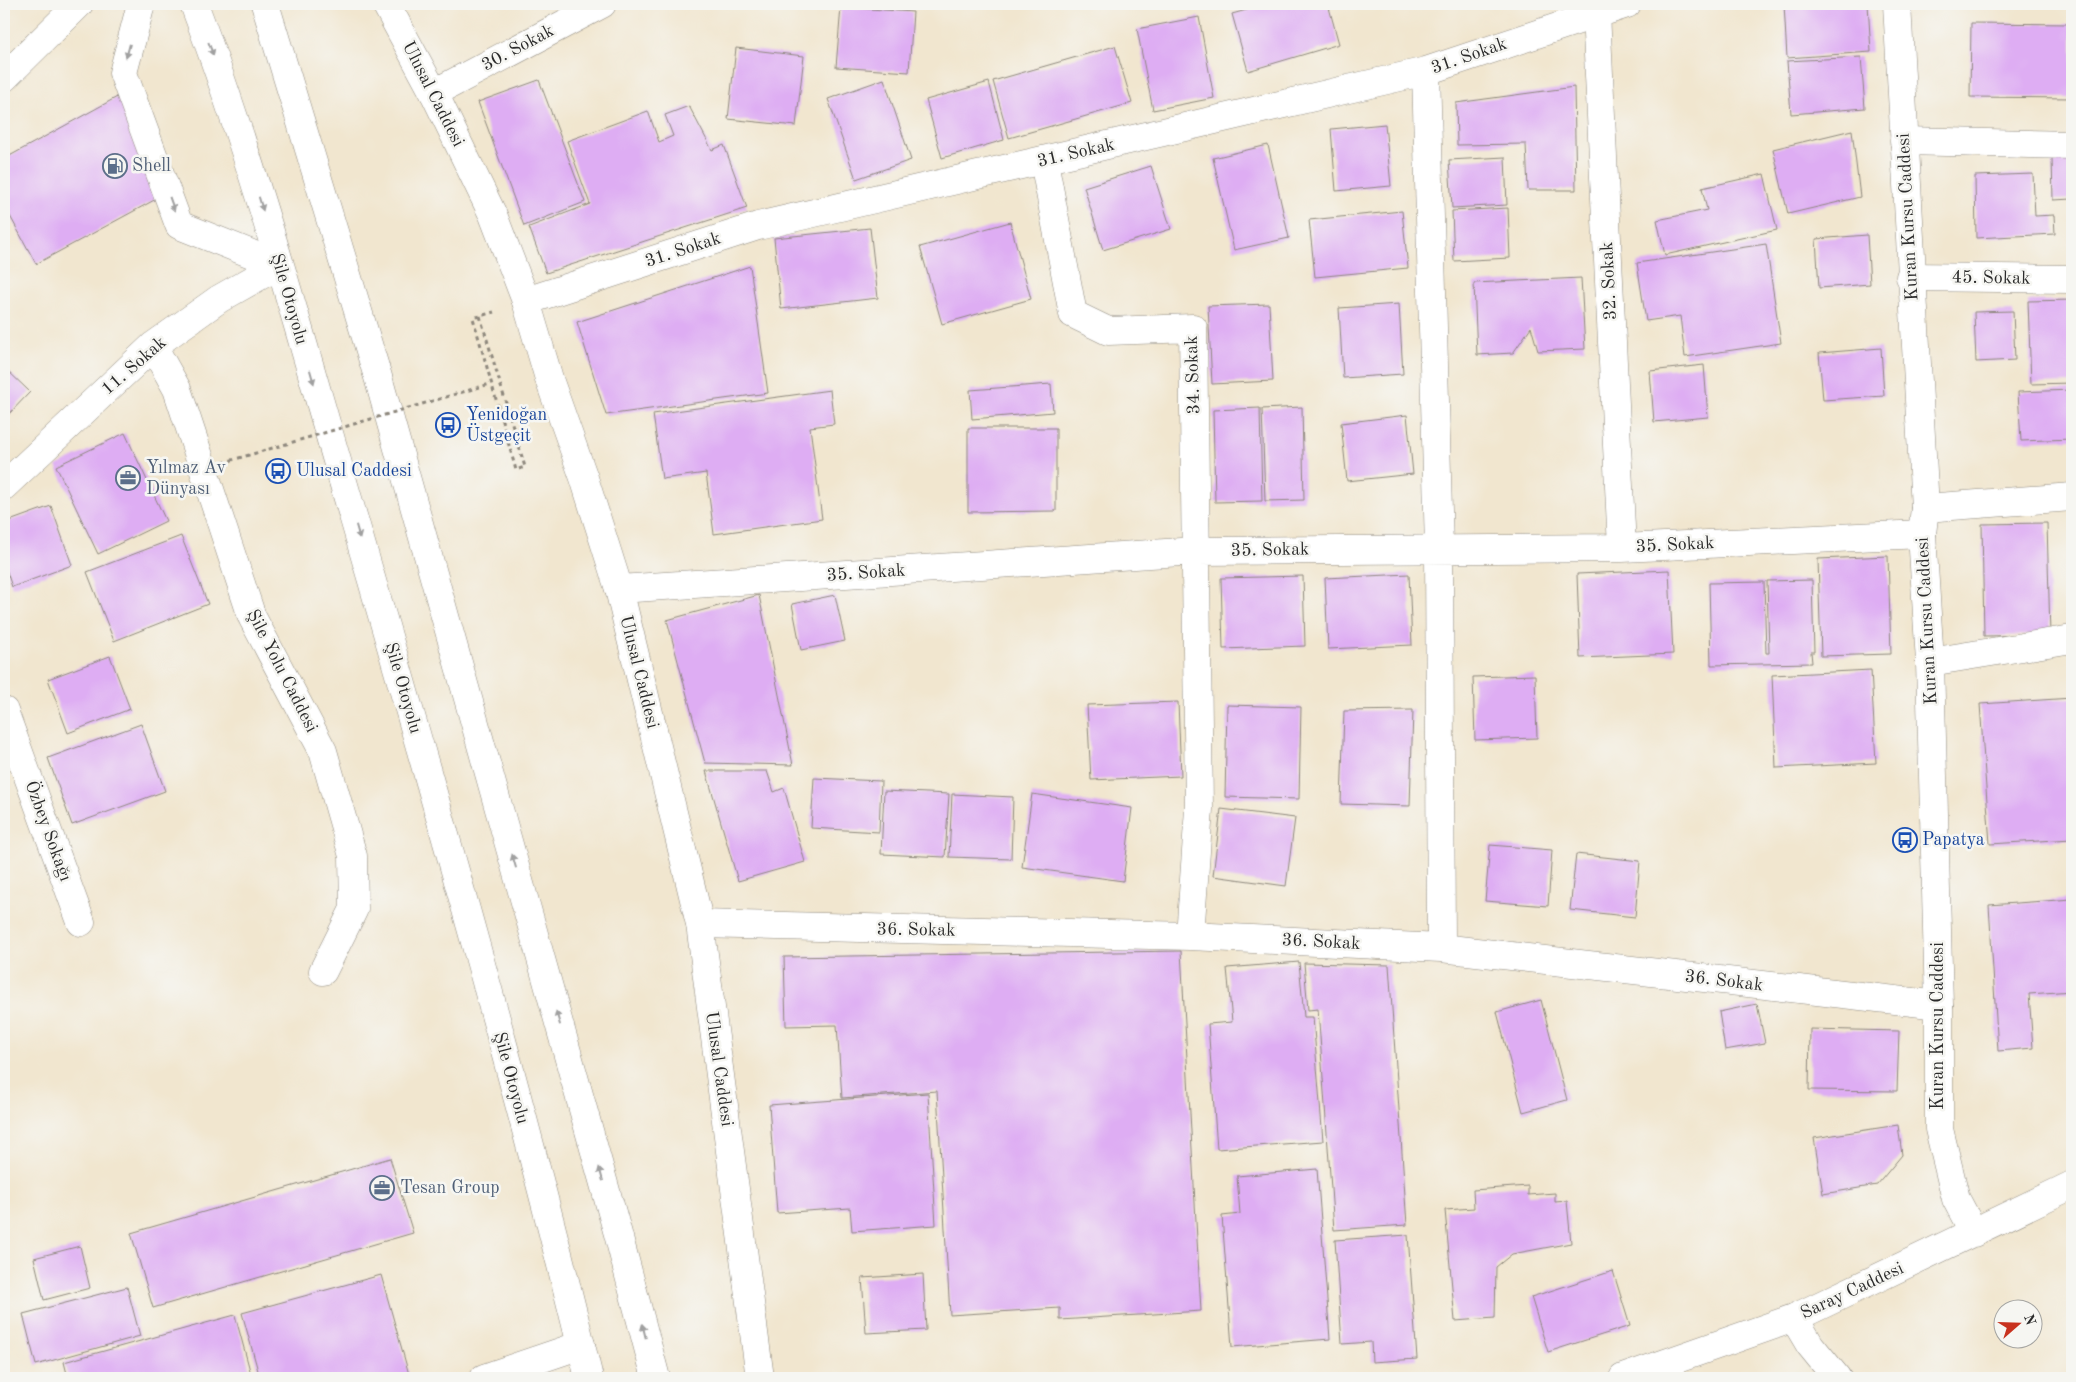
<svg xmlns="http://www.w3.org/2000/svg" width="2076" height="1382" font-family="'Old Standard TT',serif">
<rect width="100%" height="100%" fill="#f6f6f2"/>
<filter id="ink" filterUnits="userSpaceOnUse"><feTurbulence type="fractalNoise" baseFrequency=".02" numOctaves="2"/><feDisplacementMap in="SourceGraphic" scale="10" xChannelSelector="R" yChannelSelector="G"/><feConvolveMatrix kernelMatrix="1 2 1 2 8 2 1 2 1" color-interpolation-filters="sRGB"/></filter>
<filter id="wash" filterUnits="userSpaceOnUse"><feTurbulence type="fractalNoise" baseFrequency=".0096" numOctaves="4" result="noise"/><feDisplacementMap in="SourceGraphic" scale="20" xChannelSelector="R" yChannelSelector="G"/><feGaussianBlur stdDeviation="1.12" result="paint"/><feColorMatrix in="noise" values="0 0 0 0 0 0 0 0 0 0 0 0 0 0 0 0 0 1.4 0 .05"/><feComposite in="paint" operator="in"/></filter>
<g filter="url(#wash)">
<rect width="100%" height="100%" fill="#f1e6cf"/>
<g id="blocks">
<path fill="#deadf3" d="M 1268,4 L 1328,4 L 1339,44 L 1248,71 L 1232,14 Z
M 1784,4 L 1868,4 L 1871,52 L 1787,58 Z
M 2045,4 L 2072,4 L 2072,7 L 2045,5 Z
M 841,7 L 913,12 L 909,72 L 836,67 Z
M 1199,17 L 1214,98 L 1153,110 L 1137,29 Z
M 1971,23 L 2072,24 L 2072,98 L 1970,97 Z
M 1115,46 L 1132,103 L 1009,138 L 993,81 Z
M 736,48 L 804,56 L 796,126 L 728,119 Z
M 1861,57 L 1865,108 L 1791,114 L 1787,61 Z
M 884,79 L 911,160 L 856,179 L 828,99 Z
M 539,80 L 585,202 L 524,226 L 478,102 Z
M 989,82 L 1004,140 L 942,158 L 926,100 Z
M 1574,87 L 1576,190 L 1528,190 L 1526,144 L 1457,145 L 1456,103 Z
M 119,96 L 171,191 L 36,264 L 4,205 L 4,159 Z
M 689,106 L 712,150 L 724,145 L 747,208 L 546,273 L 529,227 L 590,204 L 567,141 L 648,111 L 659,142 L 673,136 L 665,115 Z
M 1385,124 L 1391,186 L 1336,191 L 1331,129 Z
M 1852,130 L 1860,197 L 1788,214 L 1773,149 Z
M 1268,145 L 1289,238 L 1234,250 L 1213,158 Z
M 1505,157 L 1507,205 L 1452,208 L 1449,160 Z
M 2072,157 L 2072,199 L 2053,200 L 2052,158 Z
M 1151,166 L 1171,229 L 1103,250 L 1084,187 Z
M 1764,174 L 1777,230 L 1665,255 L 1657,220 L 1707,210 L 1702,188 Z
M 2033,174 L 2035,216 L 2054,215 L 2055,234 L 1976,238 L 1975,176 Z
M 1508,208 L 1510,258 L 1454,261 L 1452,211 Z
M 1402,211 L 1408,268 L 1315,277 L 1309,220 Z
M 1010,222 L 1031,299 L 942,324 L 920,247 Z
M 870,228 L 878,298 L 781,309 L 774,238 Z
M 1867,235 L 1870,284 L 1819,288 L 1816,239 Z
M 1766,244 L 1781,343 L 1685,357 L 1680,316 L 1646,321 L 1637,263 Z
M 750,266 L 768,393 L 606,415 L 577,322 Z
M 1581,278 L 1585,349 L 1538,351 L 1531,327 L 1513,353 L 1477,355 L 1474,283 Z
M 2072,300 L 2072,383 L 2031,384 L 2028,301 Z
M 1269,304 L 1273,381 L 1212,384 L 1208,306 Z
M 1399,304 L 1403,374 L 1343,378 L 1339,308 Z
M 2013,311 L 2015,360 L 1976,362 L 1974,312 Z
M 1881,348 L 1884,396 L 1823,400 L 1819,353 Z
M 1704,365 L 1708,417 L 1654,422 L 1650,371 Z
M 4,367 L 30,392 L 8,415 L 4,410 Z
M 1051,384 L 1053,412 L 972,419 L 970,390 Z
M 830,390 L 834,424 L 810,427 L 822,519 L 714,534 L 706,473 L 662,479 L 653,414 Z
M 2072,390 L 2072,439 L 2021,441 L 2018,392 Z
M 1302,407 L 1304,500 L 1265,501 L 1262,409 Z
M 1260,408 L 1262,501 L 1215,502 L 1213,410 Z
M 1407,415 L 1413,474 L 1347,481 L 1341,423 Z
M 968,428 L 1056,428 L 1056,511 L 968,512 Z
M 125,433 L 166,521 L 98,554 L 56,466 Z
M 51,506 L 72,565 L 12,587 L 4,563 L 4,523 Z
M 2047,523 L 2050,635 L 1984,636 L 1982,524 Z
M 181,536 L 208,604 L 114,641 L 87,572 Z
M 1888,556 L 1891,654 L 1821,656 L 1818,559 Z
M 1669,570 L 1673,654 L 1580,658 L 1577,574 Z
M 1409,574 L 1412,645 L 1328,649 L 1325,578 Z
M 1303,576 L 1305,646 L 1223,649 L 1221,578 Z
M 1812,580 L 1814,652 L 1811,652 L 1812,663 L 1711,665 L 1709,583 L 1764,582 L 1766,653 L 1769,653 L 1767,581 Z
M 759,595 L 793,765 L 705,763 L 667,620 Z
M 835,595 L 845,641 L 801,650 L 792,604 Z
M 110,656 L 130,709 L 68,733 L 48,679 Z
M 1871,670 L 1876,763 L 1776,768 L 1772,675 Z
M 1535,675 L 1537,738 L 1475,740 L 1473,677 Z
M 2072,698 L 2072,839 L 1990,844 L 1980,704 Z
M 1178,702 L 1181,776 L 1091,780 L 1087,705 Z
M 1227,705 L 1301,707 L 1299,799 L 1225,797 Z
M 1413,710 L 1410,806 L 1341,804 L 1344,711 Z
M 141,724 L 165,791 L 72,825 L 48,758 Z
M 706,771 L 767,771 L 774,792 L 784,788 L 805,862 L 738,881 Z
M 814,778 L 881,781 L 879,832 L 811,828 Z
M 884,791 L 949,794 L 945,857 L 881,854 Z
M 952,794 L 1013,797 L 1011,859 L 949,857 Z
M 1032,794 L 1132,808 L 1123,881 L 1022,867 Z
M 1221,809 L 1295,818 L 1286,886 L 1213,876 Z
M 1490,845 L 1552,850 L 1548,906 L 1485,901 Z
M 1576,854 L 1640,861 L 1635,917 L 1570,910 Z
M 2072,899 L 2072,991 L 2029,994 L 2033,1048 L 1998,1051 L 1989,905 Z
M 1181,951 L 1201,1311 L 1060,1320 L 1060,1308 L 950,1315 L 937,1091 L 842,1098 L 837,1025 L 786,1026 L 784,957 Z
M 1299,962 L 1304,1017 L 1313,1017 L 1323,1141 L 1217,1149 L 1208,1024 L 1232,1022 L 1227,968 Z
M 1304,963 L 1389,965 L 1407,1225 L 1334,1230 L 1318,1009 L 1308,1010 Z
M 1541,1000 L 1567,1100 L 1523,1112 L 1497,1012 Z
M 1757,1004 L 1765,1043 L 1725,1050 L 1719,1012 Z
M 1810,1029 L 1899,1031 L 1897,1091 L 1809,1090 Z
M 928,1093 L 936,1225 L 852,1231 L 850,1208 L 777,1213 L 769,1105 Z
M 1898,1125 L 1902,1155 L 1877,1185 L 1823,1194 L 1814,1138 Z
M 390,1158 L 413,1233 L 153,1308 L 131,1233 Z
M 1317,1169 L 1330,1339 L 1232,1347 L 1222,1216 L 1240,1214 L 1237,1176 Z
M 1528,1186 L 1528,1195 L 1555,1193 L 1555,1202 L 1567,1201 L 1571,1243 L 1512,1254 L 1496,1267 L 1495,1318 L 1455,1321 L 1445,1210 L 1474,1208 L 1473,1190 Z
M 1408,1235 L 1417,1359 L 1372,1362 L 1371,1342 L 1342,1344 L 1335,1240 Z
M 80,1246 L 90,1288 L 44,1300 L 34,1258 Z
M 1613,1271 L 1630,1326 L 1548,1352 L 1531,1297 Z
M 923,1274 L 926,1330 L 866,1333 L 862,1278 Z
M 381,1275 L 410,1378 L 260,1378 L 242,1313 Z
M 127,1287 L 140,1336 L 36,1365 L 23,1314 Z
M 235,1315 L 252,1378 L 68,1378 L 64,1362 Z"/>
</g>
</g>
<g filter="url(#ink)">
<use href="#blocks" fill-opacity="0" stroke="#8e887d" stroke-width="1"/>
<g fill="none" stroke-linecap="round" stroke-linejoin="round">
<defs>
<path id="minor" d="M 141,4 L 123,73 L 179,225 L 279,265
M 1596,13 L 1622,548
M 1426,71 L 1439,548 L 1441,948
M 4,78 L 79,4
M 434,93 L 602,4
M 1904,141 L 2072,145
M 1044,161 L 1073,314 L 1108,331 L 1193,328 L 1199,809 L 1190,936
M 1910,277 L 2072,279
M 526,301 L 758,226 L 1426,71 L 1627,4
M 153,346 L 177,389 L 252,617 L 323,751 L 353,856 L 354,909 L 323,971
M 4,486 L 153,346 L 219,299 L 279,265
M 1925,508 L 2072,497
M 619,589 L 1196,551 L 1622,548 L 1922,534
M 1930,662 L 2072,639
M 4,711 L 81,922
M 700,924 L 1190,936 L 1441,948 L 1939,1005
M 1794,1318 L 1810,1345 L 1837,1378
M 484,1378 L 581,1345"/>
<path id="major" d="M 386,4 L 434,93 L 493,215 L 526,301 L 550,382 L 584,478 L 619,589 L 700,924 L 760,1378
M 1897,4 L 1925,508 L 1922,534 L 1930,662 L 1939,1005 L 1939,1129 L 1956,1199 L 1974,1233
M 1623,1378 L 1794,1318 L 2072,1185"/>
<path id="highway" d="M 194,4 C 257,172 303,346 354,519 C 437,804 519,1089 589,1378
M 265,4 L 378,377 L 618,1234 L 656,1378"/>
</defs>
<use href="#minor" stroke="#8e887d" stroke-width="29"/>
<use href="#major" stroke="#8e887d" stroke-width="29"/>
<use href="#highway" stroke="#8e887d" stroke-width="29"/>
<path stroke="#8e887d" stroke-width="3" stroke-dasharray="4 4" stroke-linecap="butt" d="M 480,316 L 525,467 L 516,470 L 473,318 L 494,312"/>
<use href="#minor" stroke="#fff" stroke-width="28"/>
<use href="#major" stroke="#fff" stroke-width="28"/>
<use href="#highway" stroke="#fff" stroke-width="28"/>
<path stroke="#8e887d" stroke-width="3" stroke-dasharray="4 4" stroke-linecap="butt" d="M 215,465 L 490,384"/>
</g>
<defs><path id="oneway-solid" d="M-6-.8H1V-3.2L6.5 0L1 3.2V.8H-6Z" transform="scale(1.25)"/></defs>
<g fill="#a0a0a0">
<use href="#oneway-solid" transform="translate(211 49) rotate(69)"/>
<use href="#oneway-solid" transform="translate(128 51) rotate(105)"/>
<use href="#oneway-solid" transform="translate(172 204) rotate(70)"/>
<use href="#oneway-solid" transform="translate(261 204) rotate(73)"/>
<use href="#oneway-solid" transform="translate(312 377) rotate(74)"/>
<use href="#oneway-solid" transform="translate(358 532) rotate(74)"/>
<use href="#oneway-solid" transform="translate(514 861) rotate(-106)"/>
<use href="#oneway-solid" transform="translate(558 1018) rotate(-106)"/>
<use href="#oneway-solid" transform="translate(601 1174) rotate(-106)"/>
<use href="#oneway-solid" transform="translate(644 1331) rotate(-104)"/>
</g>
</g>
<defs>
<symbol id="fuel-ring" viewBox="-11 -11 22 22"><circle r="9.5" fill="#f6f6f2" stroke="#5c6f8a" stroke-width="1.5"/><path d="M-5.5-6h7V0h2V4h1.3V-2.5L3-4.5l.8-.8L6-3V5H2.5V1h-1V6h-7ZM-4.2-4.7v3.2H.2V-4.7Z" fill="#5c6f8a"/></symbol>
<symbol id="bus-ring" viewBox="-11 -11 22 22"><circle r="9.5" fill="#f6f6f2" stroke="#1a4fb4" stroke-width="1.5"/><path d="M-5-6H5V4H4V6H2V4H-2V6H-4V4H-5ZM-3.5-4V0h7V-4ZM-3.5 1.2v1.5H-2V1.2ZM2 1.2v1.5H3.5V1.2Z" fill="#1a4fb4"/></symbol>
<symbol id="office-ring" viewBox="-11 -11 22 22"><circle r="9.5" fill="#f6f6f2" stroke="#5c6f8a" stroke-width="1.5"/><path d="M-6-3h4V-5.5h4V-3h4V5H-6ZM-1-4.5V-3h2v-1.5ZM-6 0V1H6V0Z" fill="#5c6f8a"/></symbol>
</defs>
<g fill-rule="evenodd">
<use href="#fuel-ring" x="101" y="152" width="28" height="28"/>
<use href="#bus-ring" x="434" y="411" width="28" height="28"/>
<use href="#bus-ring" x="264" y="457" width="28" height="28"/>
<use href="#office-ring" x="114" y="464" width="28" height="28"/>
<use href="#bus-ring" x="1891" y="826" width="28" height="28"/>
<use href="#office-ring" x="368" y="1174" width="28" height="28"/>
</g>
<g text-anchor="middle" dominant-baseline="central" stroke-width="5" stroke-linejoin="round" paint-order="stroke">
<g font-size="18" fill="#2b2b2b" stroke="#f6f6f2">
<text transform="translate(518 48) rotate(-28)">30. Sokak</text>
<text transform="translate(1469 56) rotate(-19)">31. Sokak</text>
<text transform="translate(433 94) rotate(63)">Ulusal Caddesi</text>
<text transform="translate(1076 153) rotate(-13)">31. Sokak</text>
<text transform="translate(1908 217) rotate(-93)">Kuran Kursu Caddesi</text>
<text transform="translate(683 250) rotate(-18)">31. Sokak</text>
<text transform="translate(1991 278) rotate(1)">45. Sokak</text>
<text transform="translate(1609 281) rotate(-93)">32. Sokak</text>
<text transform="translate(289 299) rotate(74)">Şile Otoyolu</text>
<text transform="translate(134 366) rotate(-41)">11. Sokak</text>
<text transform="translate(1193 375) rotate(-92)">34. Sokak</text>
<text transform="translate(1675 545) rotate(-3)">35. Sokak</text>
<text transform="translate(1270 550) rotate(-1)">35. Sokak</text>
<text transform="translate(866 573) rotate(-4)">35. Sokak</text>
<text transform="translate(1927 621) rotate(-93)">Kuran Kursu Caddesi</text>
<text transform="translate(282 671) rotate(63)">Şile Yolu Caddesi</text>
<text transform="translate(639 672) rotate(76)">Ulusal Caddesi</text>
<text transform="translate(403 688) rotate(74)">Şile Otoyolu</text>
<text transform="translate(48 831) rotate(70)">Özbey Sokağı</text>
<text transform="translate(916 930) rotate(1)">36. Sokak</text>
<text transform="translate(1321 942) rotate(3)">36. Sokak</text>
<text transform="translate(1724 981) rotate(7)">36. Sokak</text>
<text transform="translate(1938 1026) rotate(-90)">Kuran Kursu Caddesi</text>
<text transform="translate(719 1069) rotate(82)">Ulusal Caddesi</text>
<text transform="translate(511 1078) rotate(75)">Şile Otoyolu</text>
<text transform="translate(1852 1291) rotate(-25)">Saray Caddesi</text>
</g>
<g font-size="18" fill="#4e5e75" stroke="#f6f6f2" text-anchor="start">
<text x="132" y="166">Shell</text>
<text x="146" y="468">Yılmaz Av<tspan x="146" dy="21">Dünyası</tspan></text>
<text x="400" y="1188">Tesan Group</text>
</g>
<g font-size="18" fill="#164399" stroke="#f6f6f2" text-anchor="start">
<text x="466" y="415">Yenidoğan<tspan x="466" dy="21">Üstgeçit</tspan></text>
<text x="296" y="471">Ulusal Caddesi</text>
<text x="1922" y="840">Papatya</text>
</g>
</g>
<rect width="2076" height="1382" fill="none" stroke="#f6f6f2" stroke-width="20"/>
<g transform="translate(2018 1324) rotate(70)"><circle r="24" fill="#f6f6f2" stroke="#a5a5a2"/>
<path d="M0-4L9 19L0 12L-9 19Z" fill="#c8321e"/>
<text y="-8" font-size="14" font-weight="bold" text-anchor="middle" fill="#2b2b2b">N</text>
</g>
</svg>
